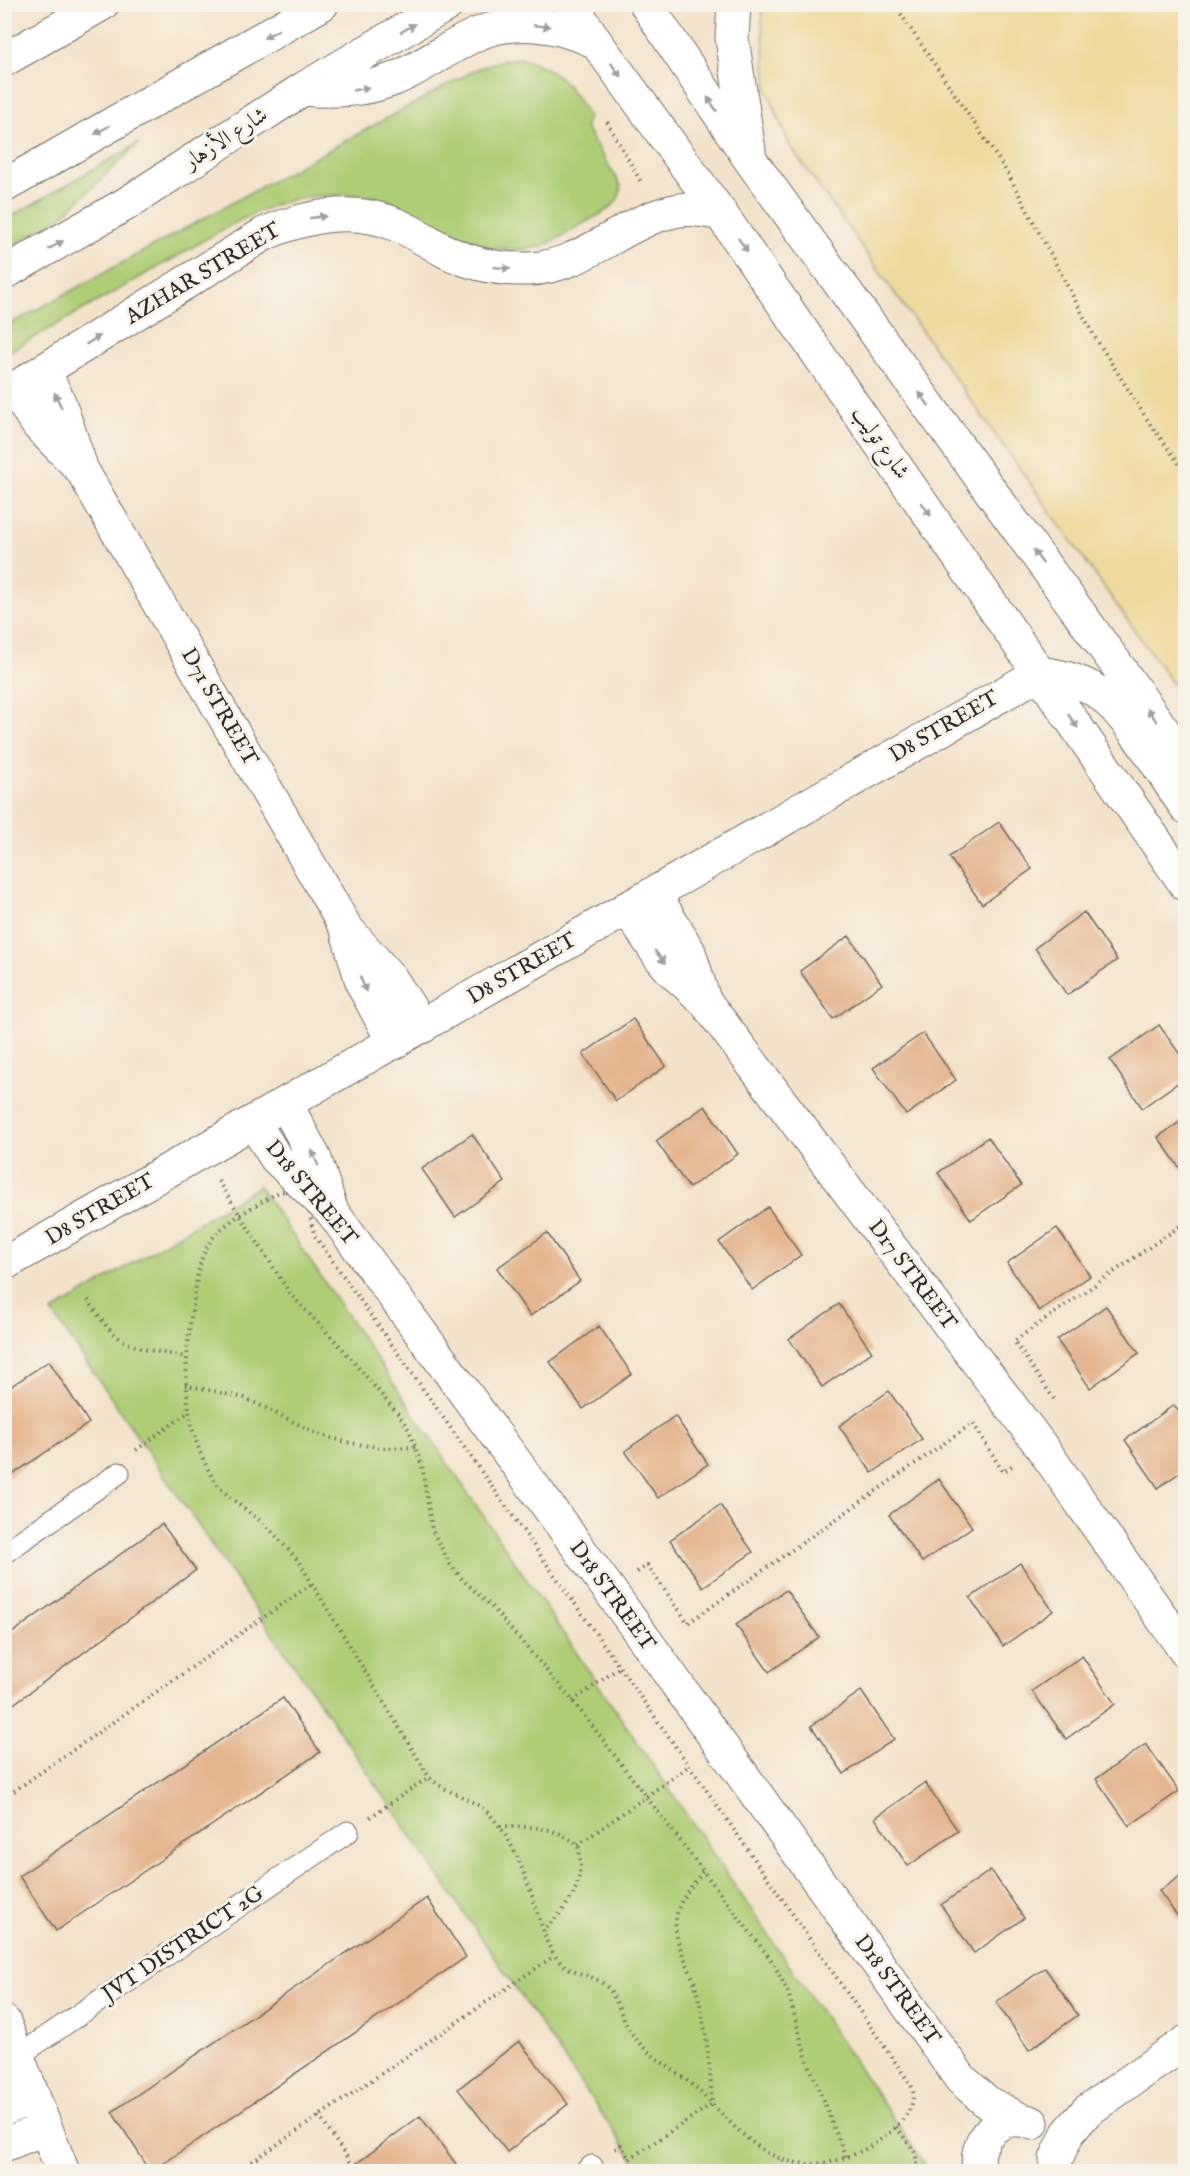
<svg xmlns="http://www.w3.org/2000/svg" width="1190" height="2176" font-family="'IM FELL English',Amiri,serif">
<rect width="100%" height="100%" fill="#f7f3e8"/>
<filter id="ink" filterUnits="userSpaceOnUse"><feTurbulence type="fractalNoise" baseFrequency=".0167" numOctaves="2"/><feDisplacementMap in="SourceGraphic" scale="12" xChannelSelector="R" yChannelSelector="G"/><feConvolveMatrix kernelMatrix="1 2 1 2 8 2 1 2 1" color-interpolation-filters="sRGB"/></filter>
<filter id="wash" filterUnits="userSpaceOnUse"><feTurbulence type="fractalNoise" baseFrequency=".008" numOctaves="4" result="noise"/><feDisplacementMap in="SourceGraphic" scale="24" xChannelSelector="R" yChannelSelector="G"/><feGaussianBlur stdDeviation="1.35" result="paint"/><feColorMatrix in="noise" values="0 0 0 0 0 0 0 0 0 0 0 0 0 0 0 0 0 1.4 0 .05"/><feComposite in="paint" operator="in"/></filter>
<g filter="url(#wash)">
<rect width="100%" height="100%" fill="#f4e3cb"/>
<path fill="#aece76" stroke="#6c7c50" stroke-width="1.5" d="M 520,58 C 561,70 567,83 589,117 L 585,127 L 621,186 C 621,206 602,213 586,222 C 571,230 554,243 538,247 C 467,264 425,200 359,195 C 336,194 310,195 287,201 C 247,213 210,237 174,258 C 118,290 61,322 5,354 L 5,327 L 475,70 L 499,61 Z
M 139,143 L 59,219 L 5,250 L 5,220 Z
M 259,1186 L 916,2152 L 929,2171 L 641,2171 L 52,1312 Z"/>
<path fill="#eeda9e" stroke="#8c8264" stroke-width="1.5" d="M 761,5 L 1185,5 L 1185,701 L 790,146 L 767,89 Z"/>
<g id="blocks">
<path fill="#e4b68f" d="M 999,822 L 1032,869 L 982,904 L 949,857 Z
M 1084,912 L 1117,960 L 1067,995 L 1035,948 Z
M 849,936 L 882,984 L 833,1019 L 800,971 Z
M 633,1019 L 666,1066 L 616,1101 L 583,1054 Z
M 1159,1025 L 1186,1063 L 1186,1077 L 1142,1108 L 1110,1060 Z
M 923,1033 L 956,1080 L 906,1115 L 873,1068 Z
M 705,1106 L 738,1154 L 689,1188 L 656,1141 Z
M 1186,1118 L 1186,1177 L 1158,1137 Z
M 472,1134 L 505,1182 L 455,1217 L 422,1169 Z
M 988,1137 L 1021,1185 L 971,1220 L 938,1173 Z
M 768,1207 L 801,1255 L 752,1290 L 719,1242 Z
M 1057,1228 L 1090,1276 L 1039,1311 L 1007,1263 Z
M 547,1233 L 580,1281 L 530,1316 L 497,1268 Z
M 839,1304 L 872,1352 L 822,1387 L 789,1339 Z
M 1106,1306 L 1139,1353 L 1090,1388 L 1057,1340 Z
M 599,1326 L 632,1374 L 583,1409 L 550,1362 Z
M 49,1361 L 89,1423 L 4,1480 L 4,1391 Z
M 889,1391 L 922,1439 L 872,1473 L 839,1426 Z
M 1174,1405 L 1186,1421 L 1186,1468 L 1158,1488 L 1125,1440 Z
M 675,1416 L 708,1464 L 658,1498 L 625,1451 Z
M 939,1479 L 972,1527 L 922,1562 L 889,1515 Z
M 720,1505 L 753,1552 L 703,1587 L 670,1540 Z
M 162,1524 L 196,1570 L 4,1711 L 4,1639 Z
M 1020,1563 L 1053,1611 L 1003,1646 L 970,1598 Z
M 786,1590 L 819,1637 L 769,1672 L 736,1625 Z
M 1082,1656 L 1115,1704 L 1066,1739 L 1032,1691 Z
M 861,1691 L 894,1739 L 844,1774 L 811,1726 Z
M 283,1698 L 320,1752 L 56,1931 L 19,1876 Z
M 1146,1744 L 1179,1791 L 1129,1826 L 1096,1779 Z
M 925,1783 L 958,1831 L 908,1866 L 875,1818 Z
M 991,1870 L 1024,1918 L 974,1953 L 941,1905 Z
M 1186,1872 L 1186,1928 L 1159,1891 Z
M 427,1898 L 466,1957 L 151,2172 L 112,2112 Z
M 1045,1968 L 1078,2015 L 1029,2050 L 996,2002 Z
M 519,2041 L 568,2104 L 507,2152 L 458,2089 Z
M 420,2116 L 462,2172 L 362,2172 L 356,2164 Z"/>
</g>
</g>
<g filter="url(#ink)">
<use href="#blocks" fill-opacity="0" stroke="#716b63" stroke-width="1.5"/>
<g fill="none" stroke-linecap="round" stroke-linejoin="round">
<defs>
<path id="service" d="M 4,1553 L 119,1473
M 18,2056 L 348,1832
M 585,2172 L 592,2166"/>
<path id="minor" d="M 4,60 L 102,4
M 44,371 L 59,402 L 80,464
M 14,389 L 38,425 L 82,470 L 346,928 L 391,979 L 422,1027
M 4,395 L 264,234 C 306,216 353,206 397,225 C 414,232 429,242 445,251 C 471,264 499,270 529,269 C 586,267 625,218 680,210 C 694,208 708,211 721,214
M 654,893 L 689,952 L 704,1000
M 627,908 L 660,957 L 673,972 L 704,1000 L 1041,1446 L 1186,1652
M 348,935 L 363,985 L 394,1043
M 286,1104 L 315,1159 L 332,1212
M 254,1123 L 276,1158 L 333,1213 L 610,1591 L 961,2079 L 988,2103 L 1021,2120
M 4,1264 L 1040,673
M 4,2022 L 63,2172
M 4,2109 L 33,2097
M 4,2145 L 46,2128
M 1056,2159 L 1068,2133 L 1087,2111 L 1186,2042
M 980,2172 C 971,2140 1000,2110 1032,2123"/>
<path id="tertiary" d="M 571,4 L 596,42 L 721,214 L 1186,885
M 646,4 L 751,161 L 1122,672 L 1186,763
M 734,4 L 732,38 L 749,151
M 303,89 C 334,92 364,91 394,79 C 422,68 447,48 475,35 C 514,17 558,24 596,42
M 4,186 L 322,4
M 4,273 L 126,204 L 303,89 L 448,4
M 1040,673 C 1060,676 1079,680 1096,691 C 1129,714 1162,773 1186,807"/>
</defs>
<use href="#service" stroke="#716b63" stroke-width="23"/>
<use href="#minor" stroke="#716b63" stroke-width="35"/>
<use href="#tertiary" stroke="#716b63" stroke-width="35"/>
<path stroke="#716b63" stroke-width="4" stroke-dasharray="1.5 4.5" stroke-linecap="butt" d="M 894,4 L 1007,172 L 1093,334 L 1150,424 L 1186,473
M 607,122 L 642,184
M 218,1181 L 291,1295 L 340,1346 L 398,1414 L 409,1430 L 422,1466 L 432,1530 L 450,1564 L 462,1579 L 491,1606 L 573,1701 L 772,1961 L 788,1992 L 805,2054 L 846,2158
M 285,1191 C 314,1194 307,1214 315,1236 L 719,1808 L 911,2085 C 919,2103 904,2120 891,2131 C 875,2146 855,2155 835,2161 C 769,2176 740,2130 698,2090 C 677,2070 649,2058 632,2034 C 622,2020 619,2003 609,1989 C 598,1976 579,1975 565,1966 C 557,1961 553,1952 548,1945 C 533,1902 520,1842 485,1810 C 468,1796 445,1793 429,1777 L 299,1562 C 288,1549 277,1536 265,1525 C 247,1509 224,1497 212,1476 C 179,1422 184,1359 194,1299 C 197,1278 199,1256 212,1239 C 229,1218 256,1206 279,1192 Z
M 88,1300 C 97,1313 106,1328 118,1337 C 136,1351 163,1352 185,1357
M 185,1385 L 245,1398 L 318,1434 L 350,1443 L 383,1448 L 416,1447
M 1054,1399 L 1014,1341 L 1186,1222
M 136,1450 L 189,1412
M 637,1572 L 647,1565 L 688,1623 L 973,1423 L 1003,1472 L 1013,1465
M 573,1701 L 620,1667
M 4,1798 L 313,1583
M 370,1817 L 429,1777
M 500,1826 C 531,1827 554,1825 578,1845 C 587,1881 569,1908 543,1930
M 578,1845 L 689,1766
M 319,2116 L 357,2172
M 896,2127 C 906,2141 921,2153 916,2172
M 615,2149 L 621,2145 L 629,2159 L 712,2104 C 710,2064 706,2024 695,1985 C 689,1964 673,1942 676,1919 C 678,1900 692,1886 703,1871
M 237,2172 L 554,1956
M 777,2172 L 781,2160"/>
<use href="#service" stroke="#fff" stroke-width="21"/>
<use href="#minor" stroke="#fff" stroke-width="33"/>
<use href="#tertiary" stroke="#fff" stroke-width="33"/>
</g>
<defs><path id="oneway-solid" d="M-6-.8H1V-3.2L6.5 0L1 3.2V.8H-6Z" transform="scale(1.5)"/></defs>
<g fill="#a0a0a0">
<use href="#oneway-solid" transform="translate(542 26) rotate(5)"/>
<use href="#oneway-solid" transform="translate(408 28) rotate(-30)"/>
<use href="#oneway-solid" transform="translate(271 34) rotate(150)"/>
<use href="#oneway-solid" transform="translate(616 70) rotate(54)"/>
<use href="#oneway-solid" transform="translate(361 89) rotate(-10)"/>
<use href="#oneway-solid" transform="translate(712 104) rotate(-124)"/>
<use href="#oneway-solid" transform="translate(102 130) rotate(150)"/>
<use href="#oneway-solid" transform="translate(318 217) rotate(-8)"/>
<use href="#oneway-solid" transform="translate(56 245) rotate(-29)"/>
<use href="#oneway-solid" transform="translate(743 245) rotate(55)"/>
<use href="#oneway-solid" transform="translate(502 268) rotate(6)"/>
<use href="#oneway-solid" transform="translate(93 340) rotate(-32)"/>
<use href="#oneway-solid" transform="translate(924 399) rotate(-126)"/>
<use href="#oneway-solid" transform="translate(58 400) rotate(-115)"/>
<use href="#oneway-solid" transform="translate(926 509) rotate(55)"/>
<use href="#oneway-solid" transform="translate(1038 557) rotate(-126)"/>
<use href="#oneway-solid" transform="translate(1152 715) rotate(-125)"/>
<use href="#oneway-solid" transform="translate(1073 721) rotate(55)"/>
<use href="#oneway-solid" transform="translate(660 957) rotate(51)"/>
<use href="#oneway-solid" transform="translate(363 984) rotate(69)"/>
<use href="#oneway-solid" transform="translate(315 1158) rotate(-113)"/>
</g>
</g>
<g text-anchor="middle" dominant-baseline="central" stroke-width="6" stroke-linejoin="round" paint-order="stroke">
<g font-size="22" fill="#2b2b2b" stroke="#f7f3e8">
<text transform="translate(226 139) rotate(-33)">شارع الأزهار</text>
<text transform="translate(203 274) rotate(-31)">AZHAR STREET</text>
<text transform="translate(880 443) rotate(55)">شارع توليب</text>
<text transform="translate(219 707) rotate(60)">D71 STREET</text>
<text transform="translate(944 727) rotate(-30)">D8 STREET</text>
<text transform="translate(522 969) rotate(-30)">D8 STREET</text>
<text transform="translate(311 1193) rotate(50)">D18 STREET</text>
<text transform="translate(100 1210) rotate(-30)">D8 STREET</text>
<text transform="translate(912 1275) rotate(53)">D17 STREET</text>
<text transform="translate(612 1596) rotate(54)">D18 STREET</text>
<text transform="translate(183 1944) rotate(-34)">JVT DISTRICT 2G</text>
<text transform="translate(897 1990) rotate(54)">D18 STREET</text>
</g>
</g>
<rect width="1190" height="2176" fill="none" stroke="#f7f3e8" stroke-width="24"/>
</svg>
